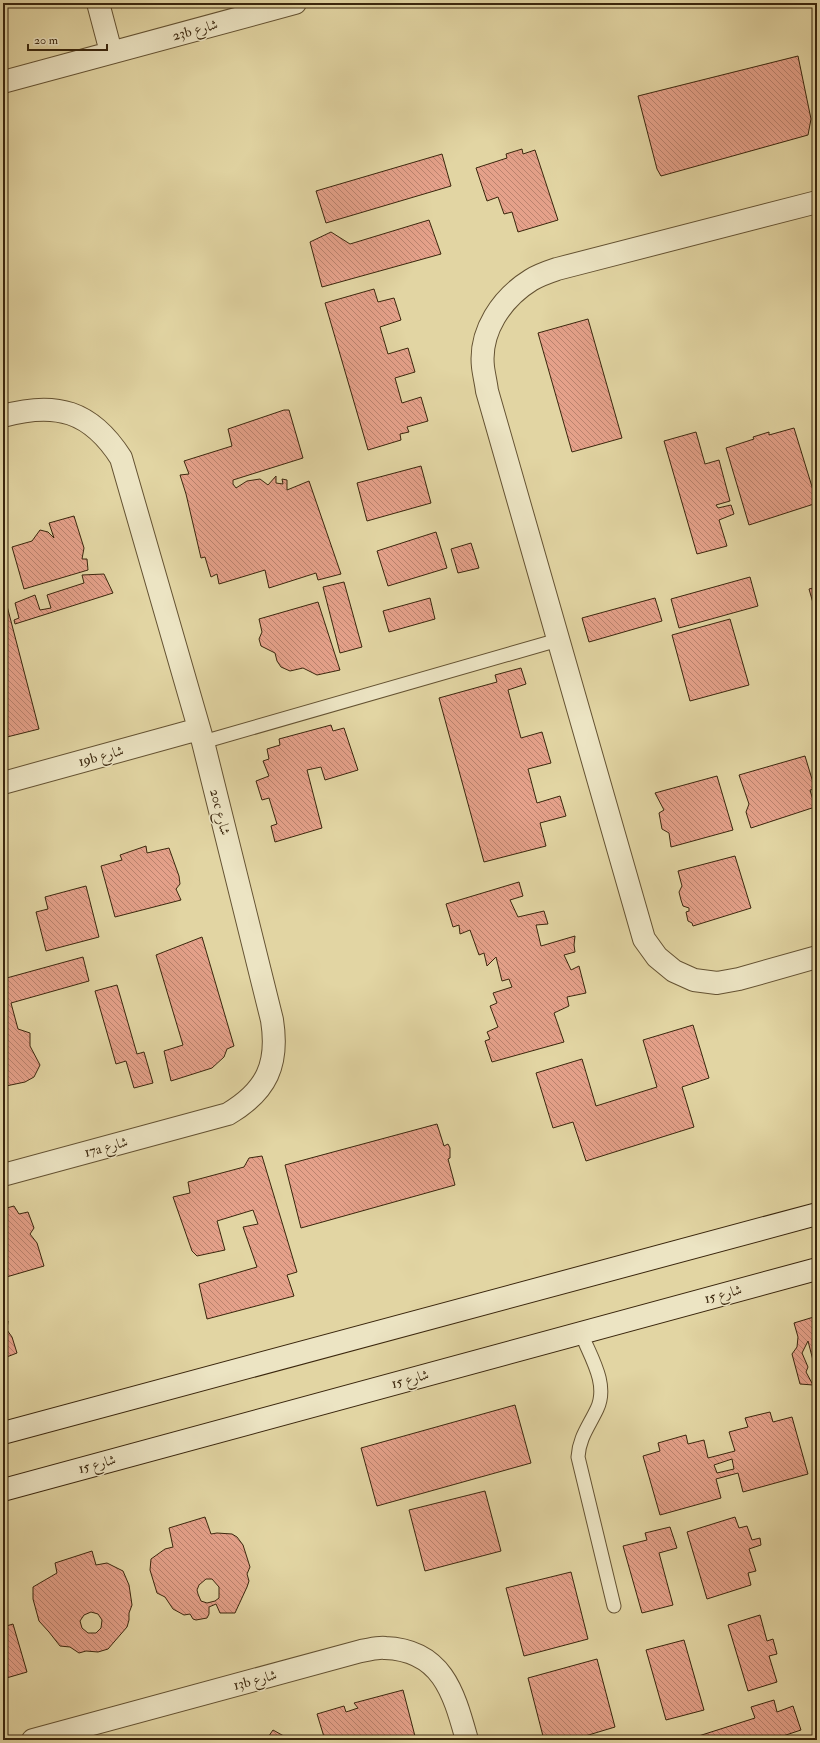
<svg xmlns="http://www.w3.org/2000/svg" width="820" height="1743" font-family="'IM FELL Double Pica',Amiri,serif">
<defs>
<pattern id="building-back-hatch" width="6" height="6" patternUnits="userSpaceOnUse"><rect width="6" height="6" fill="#e5a18a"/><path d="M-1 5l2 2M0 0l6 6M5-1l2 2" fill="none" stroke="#bb836f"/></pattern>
</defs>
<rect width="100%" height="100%" fill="#e2d5a3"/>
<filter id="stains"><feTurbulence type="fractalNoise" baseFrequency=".005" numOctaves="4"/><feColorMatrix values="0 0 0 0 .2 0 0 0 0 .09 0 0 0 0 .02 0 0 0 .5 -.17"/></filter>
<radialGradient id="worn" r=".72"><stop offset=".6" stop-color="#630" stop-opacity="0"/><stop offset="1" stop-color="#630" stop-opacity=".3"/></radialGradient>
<path fill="url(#building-back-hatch)" stroke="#3a260d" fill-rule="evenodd" d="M 798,56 L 811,119 L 808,135 L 661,176 L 657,169 L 638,96 Z
M 522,149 L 523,154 L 535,150 L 558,220 L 518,232 L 512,212 L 504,214 L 498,197 L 487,201 L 476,168 L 507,158 L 506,154 Z
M 442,154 L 451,186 L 326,223 L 316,191 Z
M 429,220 L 441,254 L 322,287 L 310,242 L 331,232 L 350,244 Z
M 374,289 L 378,302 L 394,298 L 401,320 L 380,327 L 388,354 L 408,348 L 415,372 L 395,378 L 402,403 L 421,397 L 428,421 L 407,427 L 409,432 L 400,434 L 401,440 L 368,450 L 325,303 Z
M 588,319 L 622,438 L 572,452 L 538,333 Z
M 284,410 L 289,410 L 303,458 L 233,480 L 233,484 L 236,488 L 247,481 L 260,479 L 268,485 L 276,476 L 276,483 L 283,484 L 282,479 L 287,480 L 287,490 L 309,481 L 341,574 L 318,580 L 316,573 L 269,588 L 265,570 L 219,584 L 217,574 L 211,577 L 205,557 L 201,558 L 186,494 L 180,475 L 189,474 L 184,461 L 232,446 L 228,429 Z
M 794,428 L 817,503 L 749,525 L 726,448 L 754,439 L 753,437 L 769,432 L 769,435 Z
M 696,432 L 705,464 L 719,460 L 730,501 L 716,505 L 718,508 L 731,505 L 734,514 L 719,520 L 727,546 L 697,554 L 664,441 Z
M 421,466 L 431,503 L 367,521 L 357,483 Z
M 74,516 L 84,548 L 82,559 L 87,559 L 88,570 L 24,589 L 12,547 L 32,541 L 40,530 L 48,532 L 54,538 L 49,523 Z
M 436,532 L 447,568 L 388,586 L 377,551 Z
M 471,543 L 479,568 L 458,573 L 451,549 Z
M 104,574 L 113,593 L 15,624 L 14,620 L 19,618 L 15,603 L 35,595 L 40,610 L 51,608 L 47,595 L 84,583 L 82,575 Z
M 750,577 L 758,606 L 679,628 L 671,599 Z
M 344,582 L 362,647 L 340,653 L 323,587 Z
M 817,587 L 817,601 L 813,603 L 809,589 Z
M 430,598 L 435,619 L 389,632 L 383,611 Z
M 655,598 L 662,621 L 589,642 L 582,618 Z
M 6,602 L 39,729 L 3,738 L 3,603 Z
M 318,602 L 340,670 L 317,675 L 303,668 L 290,671 L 281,667 L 277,661 L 275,653 L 261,646 L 259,639 L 262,632 L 259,619 Z
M 730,619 L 749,685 L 690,701 L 672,635 Z
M 521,668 L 526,684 L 508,690 L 521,738 L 542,732 L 551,763 L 528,769 L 537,803 L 560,796 L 566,816 L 540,823 L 546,846 L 484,862 L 439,698 L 497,682 L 495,675 Z
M 331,725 L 333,731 L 344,728 L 358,770 L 325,780 L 321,767 L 307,770 L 322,828 L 275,842 L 271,826 L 277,824 L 269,798 L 262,800 L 256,781 L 269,776 L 263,761 L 269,759 L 267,749 L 280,745 L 279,739 Z
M 805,756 L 815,789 L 810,790 L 815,807 L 751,828 L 746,812 L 749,804 L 739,775 Z
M 717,776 L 733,830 L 671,847 L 669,833 L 662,829 L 659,813 L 664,810 L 655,793 Z
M 146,846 L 147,853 L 169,848 L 179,876 L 180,884 L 176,889 L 181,900 L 115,917 L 101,866 L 122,860 L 120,855 Z
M 735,856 L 751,908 L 693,926 L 692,923 L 688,921 L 686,912 L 689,911 L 689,908 L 683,906 L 681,900 L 679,892 L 682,886 L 678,871 Z
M 519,882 L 523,896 L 510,900 L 518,917 L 544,911 L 548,924 L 536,925 L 541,946 L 575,936 L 574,945 L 575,952 L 564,955 L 571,970 L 579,966 L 586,993 L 567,997 L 569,1006 L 554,1013 L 564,1042 L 492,1062 L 485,1041 L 490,1039 L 487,1032 L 498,1027 L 490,1006 L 497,1003 L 493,993 L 512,987 L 509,979 L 502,981 L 496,957 L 487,966 L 484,953 L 479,955 L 470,930 L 460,934 L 459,925 L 453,927 L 446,904 Z
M 86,886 L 99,937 L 46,951 L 36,912 L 48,909 L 45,897 Z
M 202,937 L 234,1046 L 227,1049 L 224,1057 L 212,1068 L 171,1081 L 164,1051 L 183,1045 L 156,955 Z
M 83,957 L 89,981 L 11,1003 L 18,1029 L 30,1033 L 30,1046 L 40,1065 L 34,1077 L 25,1082 L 6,1086 L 3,1094 L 3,979 Z
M 117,985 L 137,1054 L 144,1052 L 153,1083 L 134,1088 L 126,1061 L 116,1064 L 95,991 Z
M 693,1025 L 709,1078 L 682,1087 L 694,1127 L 586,1161 L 573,1122 L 553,1128 L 536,1073 L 582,1059 L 596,1106 L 657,1087 L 643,1040 Z
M 437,1124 L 444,1146 L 448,1144 L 450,1148 L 450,1158 L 448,1159 L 455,1185 L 301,1228 L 285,1165 Z
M 262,1156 L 297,1272 L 287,1275 L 294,1296 L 207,1319 L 199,1284 L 257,1267 L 243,1227 L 258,1224 L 253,1210 L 217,1221 L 225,1250 L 197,1256 L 192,1251 L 173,1197 L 190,1193 L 188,1182 L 244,1167 L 249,1158 Z
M 14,1206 L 19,1214 L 28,1212 L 34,1228 L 30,1234 L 37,1243 L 44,1266 L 3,1278 L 3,1209 Z
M 3,1299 L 7,1315 L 3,1317 L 4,1320 L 8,1321 L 7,1330 L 12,1337 L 17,1353 L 4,1358 L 4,1362 L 3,1363 Z
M 817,1316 L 817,1372 L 816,1372 L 808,1341 L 802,1353 L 808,1367 L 806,1372 L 813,1385 L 800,1384 L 792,1354 L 797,1347 L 798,1337 L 794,1323 Z
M 515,1405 L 531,1463 L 377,1506 L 361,1448 Z
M 770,1412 L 773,1422 L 792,1417 L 808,1474 L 743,1492 L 738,1473 L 716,1479 L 721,1498 L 660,1515 L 643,1456 L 660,1451 L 658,1443 L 686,1435 L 688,1444 L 704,1440 L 708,1458 L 735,1451 L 729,1432 L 748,1427 L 745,1418 ZM 732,1459 L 734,1469 L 717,1473 L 714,1465 Z
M 485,1491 L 501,1551 L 425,1571 L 409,1510 Z
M 205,1517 L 211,1534 L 217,1533 L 232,1534 L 237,1537 L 243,1545 L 250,1567 L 247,1574 L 249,1581 L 247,1587 L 235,1613 L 220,1613 L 216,1604 L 209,1607 L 209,1614 L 207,1618 L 196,1620 L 193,1619 L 190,1614 L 184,1615 L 173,1609 L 165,1597 L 157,1593 L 150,1570 L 151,1559 L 165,1549 L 173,1547 L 169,1528 ZM 206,1579 L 212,1579 L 219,1587 L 219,1598 L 215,1601 L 207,1603 L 201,1601 L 198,1594 L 197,1590 L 199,1585 Z
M 735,1517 L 739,1528 L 747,1526 L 752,1540 L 760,1538 L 761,1545 L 749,1549 L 756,1571 L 748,1573 L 751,1585 L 707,1599 L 687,1532 Z
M 670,1527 L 677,1548 L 659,1553 L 673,1605 L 642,1613 L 623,1546 L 647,1540 L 645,1533 Z
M 92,1551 L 96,1565 L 107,1563 L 123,1571 L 129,1585 L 132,1605 L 129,1613 L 129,1620 L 127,1627 L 108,1649 L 98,1652 L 86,1651 L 79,1653 L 70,1647 L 60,1646 L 49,1632 L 39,1621 L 33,1599 L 33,1587 L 57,1573 L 55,1563 ZM 91,1612 L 98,1614 L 102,1620 L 101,1628 L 96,1633 L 88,1633 L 82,1628 L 80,1621 L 84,1615 Z
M 571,1572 L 588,1639 L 524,1656 L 506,1588 Z
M 760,1615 L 767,1641 L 773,1639 L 777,1654 L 769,1656 L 777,1682 L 748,1691 L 728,1625 Z
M 13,1624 L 27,1672 L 3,1679 L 3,1627 Z
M 684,1640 L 704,1710 L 666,1720 L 646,1650 Z
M 597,1659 L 615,1727 L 572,1740 L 544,1740 L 528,1678 Z
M 403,1690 L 416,1740 L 389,1740 L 388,1736 L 374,1740 L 325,1740 L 317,1714 L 344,1706 L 346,1712 L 358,1708 L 354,1703 Z
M 774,1700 L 777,1712 L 793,1706 L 801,1730 L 774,1739 L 774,1740 L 686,1740 L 755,1718 L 751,1707 Z
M 273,1730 L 291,1740 L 266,1740 Z"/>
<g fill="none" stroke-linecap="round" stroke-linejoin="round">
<defs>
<path id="lane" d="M 203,742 L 558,640
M 581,1333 C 590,1356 609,1384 597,1409 C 589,1426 579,1438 578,1457 L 614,1606"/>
<path id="street" d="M 98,3 L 111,52
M 3,82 L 295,3
M 817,202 L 557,269 C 548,272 539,275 531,280 C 502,298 479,331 483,367 C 484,375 486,383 487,391 L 644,939 L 657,957 L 674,971 L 694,980 L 717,983 L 739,979 L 817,957
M 3,416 C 56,401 91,411 121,458 L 203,742 L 272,1020 C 279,1064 267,1091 228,1114 L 3,1175
M 3,783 L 199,729
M 33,1740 L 361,1651 C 369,1650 378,1647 385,1648 C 443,1650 454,1694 467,1740"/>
<path id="secondary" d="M 3,1433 L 817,1214
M 3,1490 L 817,1269"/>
</defs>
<use href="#lane" stroke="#645232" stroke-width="15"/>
<use href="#street" stroke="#645232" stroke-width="24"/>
<use href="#secondary" stroke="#3a260d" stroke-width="24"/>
<use href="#lane" stroke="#ece4c3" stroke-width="13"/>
<use href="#street" stroke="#ece4c3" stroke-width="22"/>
<use href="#secondary" stroke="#ece4c3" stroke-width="22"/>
</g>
<g text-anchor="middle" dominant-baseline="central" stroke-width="3" stroke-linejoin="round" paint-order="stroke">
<g font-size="14" fill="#3a260d" stroke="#ece4c3">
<text transform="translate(195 30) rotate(-15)">23b شارع</text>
<text transform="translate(101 756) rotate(-15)">19b شارع</text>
<text transform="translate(220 812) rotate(76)">20c شارع</text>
<text transform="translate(106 1147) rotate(-15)">17a شارع</text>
<text transform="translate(723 1294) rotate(-15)">شارع 15</text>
<text transform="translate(410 1379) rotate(-15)">شارع 15</text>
<text transform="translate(97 1464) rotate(-15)">شارع 15</text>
<text transform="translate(255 1680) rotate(-15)">13b شارع</text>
</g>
</g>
<rect width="820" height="1743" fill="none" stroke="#e2d5a3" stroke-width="16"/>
<rect x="4" y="4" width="812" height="1735" fill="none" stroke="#3a260d" stroke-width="2"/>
<rect x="8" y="8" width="804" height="1727" fill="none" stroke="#3a260d"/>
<path d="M28 44v6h79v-6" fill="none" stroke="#3a260d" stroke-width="2"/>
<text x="34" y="44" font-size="12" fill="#3a260d" stroke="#ece4c3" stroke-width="3" paint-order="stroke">20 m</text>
<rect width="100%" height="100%" filter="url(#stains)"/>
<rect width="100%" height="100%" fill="url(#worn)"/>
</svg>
